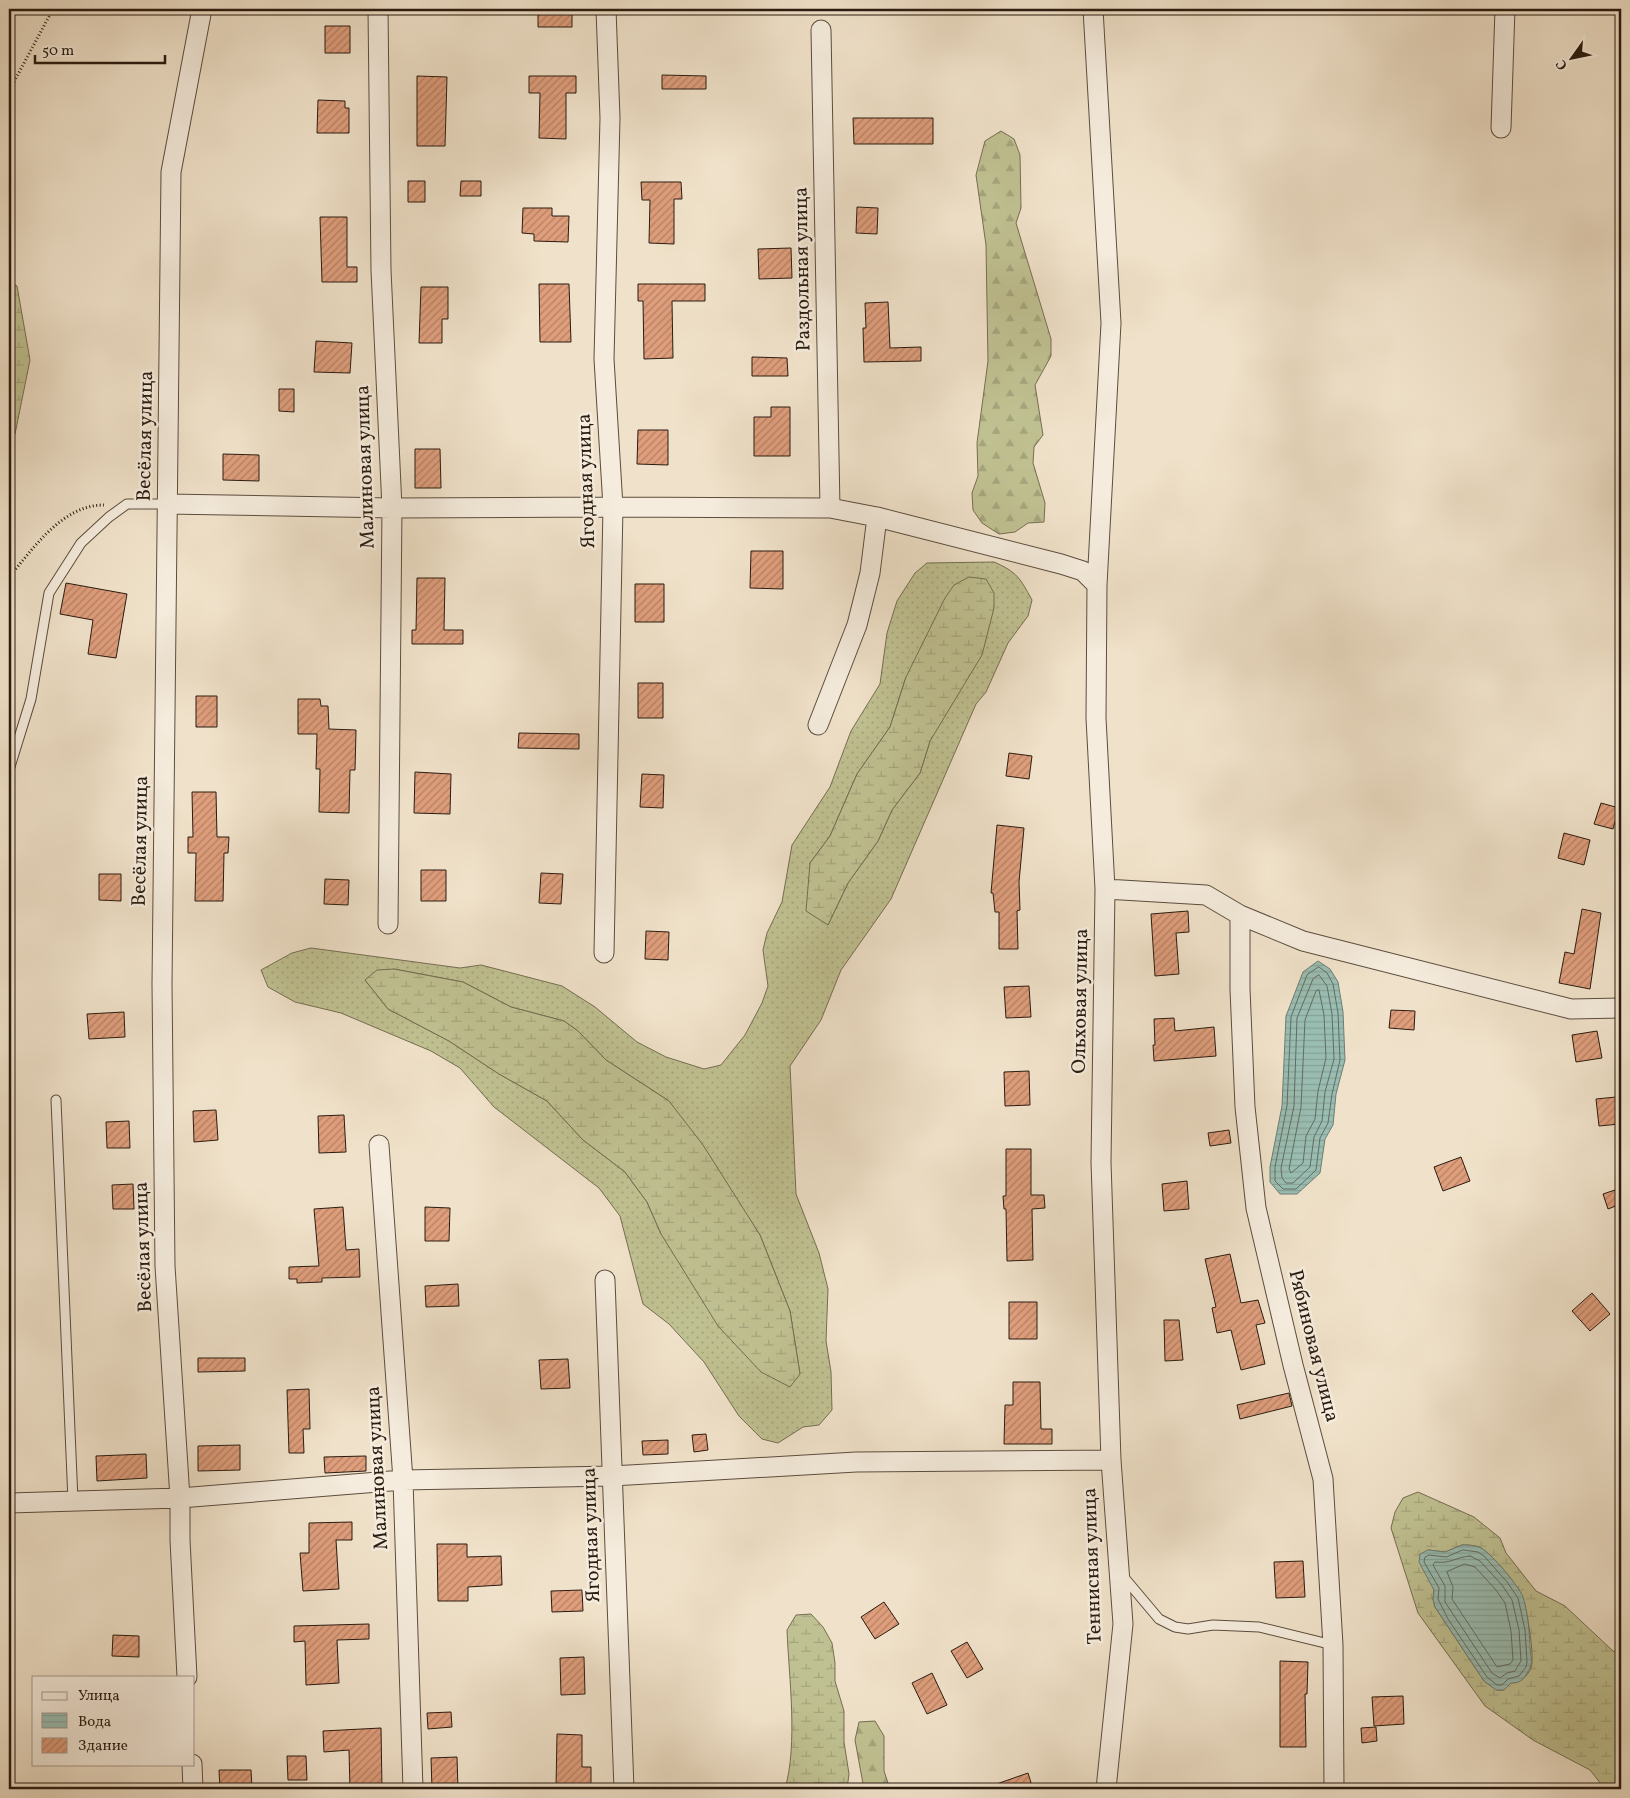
<svg xmlns="http://www.w3.org/2000/svg" width="1630" height="1798" font-family="Vollkorn,serif">
<defs>
<pattern id="grass-dots" width="8" height="8" patternUnits="userSpaceOnUse" patternTransform="scale(1.25)"><rect width="8" height="8" fill="#c0c192"/><path d="M2 2h.1M6 6h.1" fill="none" stroke="#a5a57d" stroke-width="1.8" stroke-linecap="round"/></pattern>
<pattern id="forest-firs" width="22" height="20" patternUnits="userSpaceOnUse" patternTransform="scale(1.25)"><rect width="22" height="20" fill="#c0c192"/><path d="M5 1l3.5 6h-7zM16 11l3.5 6h-7z" fill="#a5a57d"/></pattern>
<pattern id="wetland-marsh" width="20" height="14" patternUnits="userSpaceOnUse" patternTransform="scale(1.25)"><rect width="20" height="14" fill="#c0c192"/><path d="M1 5h8M5 5V1M11 12h8M15 12V8" fill="none" stroke="#a5a57d"/></pattern>
<pattern id="water-rules" width="6" height="5" patternUnits="userSpaceOnUse" patternTransform="scale(1.25)"><rect width="6" height="5" fill="#9abeb3"/><path d="M0 2.5h6" fill="none" stroke="#85a399"/></pattern>
<pattern id="building-hatch" width="6" height="6" patternUnits="userSpaceOnUse" patternTransform="scale(1.25)"><rect width="6" height="6" fill="#df9e7c"/><path d="M-1 1l2-2M0 6l6-6M5 7l2-2" fill="none" stroke="#b58064"/></pattern>
</defs>
<rect width="100%" height="100%" fill="#f0e2ca"/>
<filter id="stains"><feTurbulence type="fractalNoise" baseFrequency=".004" numOctaves="4"/><feColorMatrix values="0 0 0 0 .2 0 0 0 0 .09 0 0 0 0 .02 0 0 0 .5 -.17"/></filter>
<radialGradient id="worn" r=".72"><stop offset=".6" stop-color="#630" stop-opacity="0"/><stop offset="1" stop-color="#630" stop-opacity=".3"/></radialGradient>
<path fill="url(#grass-dots)" stroke="#756e51" fill-rule="evenodd" d="M 994,562 C 1017,572 1020,578 1032,600 L 1028,616 L 1008,643 L 986,692 L 976,704 L 891,899 L 841,970 L 821,1020 L 790,1066 L 796,1194 L 819,1253 L 828,1289 L 826,1341 L 831,1372 L 832,1410 L 819,1425 L 803,1427 L 778,1443 L 762,1439 L 739,1416 L 704,1362 L 669,1324 L 643,1304 L 620,1216 L 599,1188 L 494,1107 L 460,1068 L 431,1051 L 341,1013 L 295,1002 L 268,987 L 261,970 L 292,953 L 311,948 L 460,968 L 481,965 L 562,986 L 595,1007 L 637,1042 L 666,1057 L 704,1069 L 721,1065 L 745,1035 L 762,1003 L 768,986 L 763,950 L 767,933 L 782,902 L 792,845 L 830,787 L 851,731 L 880,684 L 887,633 L 897,601 L 915,573 L 927,563 ZM 906,677 L 930,741 L 920,773 L 892,810 L 878,841 L 848,883 L 828,925 L 810,863 L 830,836 L 857,774 L 890,727 ZM 394,969 L 463,982 L 511,1007 L 564,1021 L 578,1031 L 606,1060 L 669,1101 L 760,1235 L 790,1311 L 800,1374 L 661,1234 L 647,1202 L 625,1172 L 583,1140 L 547,1101 L 499,1074 L 449,1041 L 388,1009 L 365,980 Z"/>
<path fill="url(#forest-firs)" stroke="#756e51" d="M 1001,131 L 1014,139 L 1020,155 L 1021,208 L 1016,223 L 1051,339 L 1051,356 L 1035,385 L 1043,435 L 1034,447 L 1033,463 L 1045,503 L 1044,522 L 1028,523 L 1015,532 L 999,534 L 982,523 L 973,510 L 972,493 L 978,476 L 977,443 L 988,361 L 986,245 L 976,175 L 985,141 Z
M 875,1721 L 884,1736 L 884,1771 L 890,1789 L 864,1789 L 855,1740 L 859,1722 Z"/>
<path fill="url(#wetland-marsh)" stroke="#756e51" fill-rule="evenodd" d="M 9,281 L 17,286 L 30,360 L 15,434 L 9,442 Z
M 969,577 L 986,579 L 994,593 L 994,608 L 982,655 L 930,741 L 920,773 L 892,810 L 878,841 L 848,883 L 828,925 L 806,911 L 810,863 L 830,836 L 857,774 L 890,727 L 906,677 L 945,598 L 954,585 Z
M 394,969 L 463,982 L 511,1007 L 564,1021 L 578,1031 L 606,1060 L 669,1101 L 703,1145 L 760,1235 L 790,1311 L 800,1374 L 790,1387 L 761,1372 L 718,1326 L 661,1234 L 647,1202 L 625,1172 L 583,1140 L 547,1101 L 499,1074 L 449,1041 L 388,1009 L 365,980 L 377,970 Z
M 1418,1492 L 1474,1517 L 1500,1538 L 1506,1553 L 1536,1591 L 1565,1606 L 1613,1651 L 1621,1653 L 1621,1789 L 1605,1789 L 1590,1770 L 1533,1740 L 1485,1706 L 1418,1613 L 1391,1528 L 1395,1512 L 1403,1498 ZM 1462,1545 C 1468,1545 1475,1545 1481,1548 C 1491,1553 1518,1585 1522,1597 C 1527,1609 1535,1657 1531,1668 C 1528,1676 1519,1683 1511,1683 L 1504,1690 L 1497,1690 L 1484,1681 L 1435,1607 L 1433,1599 L 1434,1590 L 1428,1550 L 1445,1552 Z
M 811,1614 L 823,1627 L 832,1643 L 835,1663 L 835,1681 L 844,1711 L 844,1742 L 849,1774 L 847,1789 L 785,1789 C 798,1743 789,1679 787,1630 L 796,1615 Z"/>
<path fill="url(#water-rules)" stroke="#6d7d72" d="M 1318,961 L 1330,969 L 1338,982 L 1343,1012 L 1345,1060 L 1336,1094 L 1333,1125 L 1325,1139 L 1320,1173 L 1297,1194 L 1280,1194 L 1270,1182 L 1270,1167 L 1282,1106 L 1286,1016 L 1303,972 Z
M 1462,1545 C 1468,1545 1475,1545 1481,1548 C 1491,1553 1519,1586 1523,1597 C 1528,1613 1529,1629 1530,1646 C 1531,1660 1534,1663 1526,1675 C 1522,1681 1519,1683 1511,1683 L 1504,1690 L 1496,1690 L 1484,1681 L 1435,1607 L 1433,1599 L 1434,1590 L 1419,1562 L 1420,1554 L 1428,1550 L 1445,1552 Z"/>
<g fill="none" stroke-linecap="round" stroke-linejoin="round">
<path stroke="#626c62" stroke-width="1" d="M 1319,967 L 1327,973 L 1333,984 L 1338,1013 L 1340,1060 L 1332,1094 L 1328,1123 L 1320,1138 L 1316,1170 L 1296,1189 L 1283,1189 L 1275,1181 L 1275,1167 L 1287,1106 L 1291,1017 L 1307,975 Z
M 1319,975 L 1327,986 L 1332,1014 L 1334,1059 L 1325,1092 L 1322,1121 L 1314,1137 L 1310,1167 L 1293,1183 L 1286,1183 L 1282,1178 L 1281,1168 L 1294,1106 L 1297,1018 L 1313,979 Z
M 1319,990 L 1324,1015 L 1326,1058 L 1318,1091 L 1315,1119 L 1306,1136 L 1303,1163 L 1291,1173 L 1289,1169 L 1301,1107 L 1305,1020 L 1316,991 Z
M 1463,1550 L 1478,1552 L 1484,1556 L 1507,1582 L 1518,1598 L 1525,1630 L 1527,1662 L 1526,1667 L 1519,1676 L 1508,1679 L 1502,1685 L 1497,1685 L 1487,1677 L 1448,1619 L 1438,1599 L 1439,1588 L 1424,1562 L 1425,1557 L 1429,1555 L 1446,1557 Z
M 1470,1556 L 1480,1561 L 1502,1585 L 1512,1600 L 1519,1630 L 1521,1661 L 1515,1671 L 1507,1673 L 1500,1678 L 1492,1673 L 1445,1602 L 1445,1586 L 1433,1565 L 1435,1562 C 1451,1564 1456,1557 1470,1556 Z
M 1465,1564 L 1475,1567 L 1496,1590 L 1505,1603 L 1511,1631 L 1513,1660 L 1510,1664 L 1497,1667 L 1452,1599 L 1453,1587 L 1447,1572 Z"/>
</g>
<path fill="url(#building-hatch)" stroke="#2a1b10" d="M 538,9 L 572,9 L 572,27 L 538,27 Z
M 325,26 L 350,26 L 350,53 L 325,53 Z
M 662,75 L 706,76 L 706,89 L 662,89 Z
M 417,76 L 447,77 L 445,146 L 417,146 Z
M 529,76 L 576,76 L 576,93 L 566,93 L 566,139 L 539,138 L 540,93 L 529,93 Z
M 318,100 L 345,101 L 345,108 L 349,108 L 349,133 L 317,133 Z
M 853,118 L 933,118 L 933,144 L 854,144 Z
M 408,181 L 425,181 L 425,202 L 408,202 Z
M 461,181 L 481,181 L 481,196 L 460,196 Z
M 641,182 L 681,182 L 682,199 L 674,199 L 674,244 L 649,243 L 650,200 L 642,200 Z
M 857,207 L 878,208 L 877,234 L 856,233 Z
M 523,208 L 552,208 L 552,216 L 569,216 L 568,242 L 534,241 L 534,234 L 522,233 Z
M 320,217 L 347,217 L 347,267 L 357,267 L 357,282 L 322,282 Z
M 791,248 L 792,278 L 759,279 L 758,249 Z
M 539,284 L 569,284 L 571,342 L 540,342 Z
M 638,284 L 705,284 L 705,301 L 672,301 L 673,358 L 644,359 L 643,301 L 638,301 Z
M 421,287 L 448,287 L 448,319 L 442,319 L 442,343 L 419,343 Z
M 888,302 L 890,348 L 921,347 L 921,361 L 864,362 L 863,328 L 866,328 L 865,303 Z
M 316,341 L 352,343 L 350,373 L 314,372 Z
M 752,357 L 787,358 L 788,376 L 752,376 Z
M 279,389 L 294,389 L 294,412 L 279,411 Z
M 771,407 L 790,407 L 790,456 L 754,456 L 754,417 L 771,417 Z
M 638,430 L 668,430 L 668,465 L 637,464 Z
M 415,449 L 440,449 L 441,488 L 415,488 Z
M 223,454 L 259,455 L 259,481 L 223,480 Z
M 751,551 L 783,551 L 783,589 L 750,588 Z
M 417,578 L 445,578 L 444,630 L 463,630 L 463,644 L 412,644 L 412,630 L 416,630 Z
M 66,583 L 127,594 L 116,658 L 88,654 L 93,620 L 60,614 Z
M 635,584 L 664,584 L 664,622 L 635,622 Z
M 638,683 L 663,683 L 663,718 L 638,718 Z
M 196,696 L 217,696 L 217,727 L 196,727 Z
M 298,699 L 320,699 L 321,706 L 328,706 L 329,729 L 356,730 L 355,770 L 350,770 L 349,813 L 319,812 L 320,769 L 316,769 L 317,734 L 298,734 Z
M 519,733 L 579,734 L 579,749 L 518,748 Z
M 1009,753 L 1032,756 L 1029,779 L 1006,776 Z
M 415,772 L 451,774 L 450,814 L 414,813 Z
M 642,774 L 664,775 L 663,808 L 640,807 Z
M 192,792 L 216,792 L 217,837 L 229,837 L 228,853 L 224,853 L 223,901 L 195,901 L 196,853 L 188,853 L 188,837 L 193,837 Z
M 1601,803 L 1619,808 L 1613,829 L 1594,824 Z
M 997,825 L 1024,828 L 1019,882 L 1020,910 L 1017,911 L 1018,949 L 999,949 L 999,912 L 995,912 L 993,893 L 991,893 Z
M 1564,833 L 1590,840 L 1584,865 L 1558,858 Z
M 421,870 L 446,870 L 446,901 L 421,901 Z
M 541,873 L 563,874 L 561,904 L 539,903 Z
M 99,874 L 121,874 L 121,901 L 99,900 Z
M 325,879 L 349,880 L 348,905 L 324,904 Z
M 1582,909 L 1601,913 L 1590,989 L 1559,983 L 1565,952 L 1574,954 Z
M 1188,911 L 1189,932 L 1176,933 L 1179,974 L 1155,976 L 1151,914 Z
M 646,931 L 669,932 L 668,960 L 645,959 Z
M 1029,986 L 1031,1017 L 1006,1018 L 1004,987 Z
M 1391,1010 L 1415,1011 L 1414,1030 L 1389,1028 Z
M 124,1012 L 125,1037 L 89,1039 L 87,1014 Z
M 1174,1018 L 1175,1031 L 1214,1027 L 1216,1056 L 1154,1061 L 1153,1045 L 1155,1045 L 1154,1019 Z
M 1597,1031 L 1602,1058 L 1576,1062 L 1572,1035 Z
M 1029,1071 L 1030,1105 L 1005,1106 L 1004,1072 Z
M 1616,1097 L 1620,1124 L 1599,1126 L 1596,1099 Z
M 216,1110 L 218,1140 L 194,1142 L 193,1111 Z
M 344,1115 L 346,1152 L 319,1153 L 318,1116 Z
M 129,1121 L 130,1148 L 107,1148 L 106,1122 Z
M 1229,1130 L 1231,1143 L 1210,1146 L 1208,1133 Z
M 1006,1149 L 1031,1149 L 1031,1195 L 1044,1195 L 1045,1208 L 1032,1209 L 1033,1260 L 1007,1261 L 1006,1209 L 1004,1209 L 1003,1196 L 1006,1196 Z
M 1461,1157 L 1470,1181 L 1443,1191 L 1434,1167 Z
M 1187,1181 L 1189,1209 L 1164,1211 L 1162,1184 Z
M 133,1184 L 134,1209 L 113,1209 L 112,1185 Z
M 1621,1188 L 1621,1204 L 1608,1209 L 1603,1194 Z
M 343,1207 L 346,1250 L 359,1249 L 360,1277 L 322,1278 L 322,1282 L 297,1283 L 297,1279 L 289,1279 L 289,1267 L 319,1266 L 314,1209 Z
M 425,1207 L 450,1208 L 449,1241 L 425,1241 Z
M 1230,1254 L 1241,1303 L 1258,1300 L 1265,1323 L 1256,1325 L 1265,1364 L 1241,1370 L 1231,1330 L 1217,1333 L 1212,1308 L 1216,1307 L 1205,1259 Z
M 458,1284 L 459,1306 L 426,1307 L 425,1286 Z
M 1592,1293 L 1610,1314 L 1590,1331 L 1572,1311 Z
M 1009,1302 L 1037,1302 L 1037,1339 L 1009,1339 Z
M 1164,1320 L 1179,1320 L 1183,1360 L 1165,1361 Z
M 198,1358 L 245,1358 L 245,1371 L 198,1372 Z
M 568,1359 L 570,1388 L 541,1389 L 539,1360 Z
M 1013,1382 L 1040,1382 L 1041,1429 L 1052,1429 L 1052,1444 L 1004,1444 L 1005,1405 L 1013,1405 Z
M 309,1389 L 310,1429 L 303,1429 L 304,1453 L 289,1453 L 287,1390 Z
M 1289,1393 L 1292,1406 L 1240,1419 L 1237,1405 Z
M 706,1434 L 708,1450 L 694,1452 L 692,1435 Z
M 668,1440 L 668,1454 L 643,1455 L 642,1441 Z
M 240,1445 L 240,1470 L 198,1471 L 198,1446 Z
M 146,1454 L 147,1478 L 97,1481 L 96,1456 Z
M 366,1456 L 366,1471 L 325,1473 L 324,1457 Z
M 352,1522 L 352,1540 L 336,1540 L 339,1589 L 303,1591 L 300,1553 L 309,1553 L 309,1523 Z
M 437,1544 L 467,1544 L 467,1557 L 501,1556 L 502,1585 L 468,1587 L 468,1601 L 438,1601 Z
M 1303,1561 L 1305,1597 L 1276,1598 L 1274,1562 Z
M 582,1590 L 583,1611 L 552,1612 L 551,1591 Z
M 884,1602 L 899,1624 L 875,1639 L 861,1617 Z
M 369,1624 L 369,1639 L 337,1640 L 339,1683 L 306,1685 L 305,1641 L 294,1642 L 294,1626 Z
M 113,1635 L 139,1636 L 139,1657 L 112,1656 Z
M 967,1642 L 983,1669 L 967,1678 L 951,1651 Z
M 584,1657 L 585,1694 L 561,1695 L 560,1658 Z
M 1280,1661 L 1308,1662 L 1307,1694 L 1305,1694 L 1306,1747 L 1280,1747 Z
M 932,1673 L 947,1705 L 927,1714 L 912,1683 Z
M 1403,1696 L 1404,1724 L 1374,1726 L 1372,1697 Z
M 451,1712 L 452,1727 L 428,1729 L 427,1713 Z
M 1376,1727 L 1377,1741 L 1362,1743 L 1361,1728 Z
M 381,1728 L 382,1789 L 350,1789 L 349,1750 L 324,1752 L 323,1731 Z
M 557,1734 L 582,1735 L 582,1767 L 591,1767 L 591,1789 L 556,1788 Z
M 287,1756 L 306,1756 L 307,1780 L 288,1780 Z
M 457,1757 L 458,1789 L 432,1789 L 431,1758 Z
M 219,1770 L 251,1770 L 252,1789 L 220,1789 Z
M 1028,1773 L 1033,1789 L 989,1789 L 988,1787 Z"/>
<g fill="none" stroke-linecap="round" stroke-linejoin="round">
<defs>
<path id="service" d="M 9,770 L 31,699 L 49,593 L 81,543 L 109,517 L 127,504 L 167,504
M 56,1100 L 73,1501
M 1122,1575 L 1159,1619 L 1175,1627 L 1188,1629 L 1213,1625 L 1259,1627 L 1333,1645"/>
<path id="minor" d="M 378,9 L 381,270 L 392,508 L 388,924
M 1093,9 L 1111,323 L 1097,585
M 821,30 L 830,508
M 1501,128 L 1505,9
M 167,504 L 392,508 L 613,507 L 830,508 L 877,517 L 1061,564 L 1083,571 L 1097,585 L 1096,718 L 1105,889 L 1101,1162 L 1111,1460 L 1123,1624 L 1106,1789
M 818,725 L 857,625 L 870,573 L 877,517
M 1105,889 L 1206,895 L 1240,915 L 1303,941 L 1571,1009 L 1621,1008
M 1240,915 L 1240,989 L 1245,1107 L 1256,1208 L 1293,1365 L 1323,1479 L 1333,1645 L 1334,1789
M 604,953 L 613,507 L 604,359 L 610,118 L 606,9
M 379,1145 L 403,1480 L 413,1789
M 605,1280 L 624,1789
M 9,1503 L 180,1498 L 403,1480 L 612,1476 L 856,1462 L 1111,1460
M 187,1677 L 180,1540 L 180,1498 L 165,1266 L 162,984 L 171,172 L 202,9
M 192,1764 L 193,1789"/>
</defs>
<use href="#service" stroke="#5c4d3e" stroke-width="11"/>
<use href="#minor" stroke="#5c4d3e" stroke-width="21"/>
<path stroke="#2a1b10" stroke-width="3" stroke-dasharray="1 2.5" stroke-linecap="butt" d="M 9,91 L 53,9
M 9,577 C 34,548 62,505 104,505"/>
<use href="#service" stroke="#f5ecdd" stroke-width="9"/>
<use href="#minor" stroke="#f5ecdd" stroke-width="19"/>
</g>
<g text-anchor="middle" dominant-baseline="central" stroke-width="5" stroke-linejoin="round" paint-order="stroke">
<g font-size="20" fill="#2a1b10" stroke="#f5ecdd">
<text transform="translate(803 269) rotate(-91)">Раздольная улица</text>
<text transform="translate(146 436) rotate(-89)">Весёлая улица</text>
<text transform="translate(366 467) rotate(-92)">Малиновая улица</text>
<text transform="translate(587 481) rotate(-92)">Ягодная улица</text>
<text transform="translate(141 841) rotate(-89)">Весёлая улица</text>
<text transform="translate(1081 1001) rotate(-89)">Ольховая улица</text>
<text transform="translate(144 1247) rotate(-92)">Весёлая улица</text>
<text transform="translate(1313 1346) rotate(76)">Рябиновая улица</text>
<text transform="translate(378 1468) rotate(-93)">Малиновая улица</text>
<text transform="translate(592 1535) rotate(-92)">Ягодная улица</text>
<text transform="translate(1093 1566) rotate(-92)">Теннисная улица</text>
</g>
</g>
<rect width="1630" height="1798" fill="none" stroke="#f0e2ca" stroke-width="30"/>
<rect x="10" y="10" width="1610" height="1778" fill="none" stroke="#2a1b10" stroke-width="2.5"/>
<rect x="15" y="15" width="1600" height="1768" fill="none" stroke="#2a1b10"/>
<rect x="32" y="1676" width="162" height="90" fill="#f5ecdd" stroke="#a4988b"/>
<rect x="42" y="1692" width="25" height="8" fill="#f5ecdd" stroke="#a4988b"/>
<text x="78" y="1700" font-size="15" fill="#2a1b10">Улица</text>
<rect x="42" y="1713" width="25" height="15" fill="url(#water-rules)" stroke="#a4988b"/>
<text x="78" y="1726" font-size="15" fill="#2a1b10">Вода</text>
<rect x="42" y="1738" width="25" height="15" fill="url(#building-hatch)" stroke="#a4988b"/>
<text x="78" y="1750" font-size="15" fill="#2a1b10">Здание</text>
<g transform="translate(1572 58) rotate(237)" stroke="#f5ecdd" stroke-width="4" paint-order="stroke">
<path d="M0-4L9 19L0 12L-9 19Z" fill="#2a1b10"/>
<text y="-8" font-size="14" font-weight="bold" text-anchor="middle" fill="#2a1b10">С</text>
</g>
<path d="M35 55v8h130v-8" fill="none" stroke="#2a1b10" stroke-width="2.5"/>
<text x="42" y="55" font-size="15" fill="#2a1b10" stroke="#f5ecdd" stroke-width="4" paint-order="stroke">50 m</text>
<rect width="100%" height="100%" filter="url(#stains)"/>
<rect width="100%" height="100%" fill="url(#worn)"/>
</svg>
